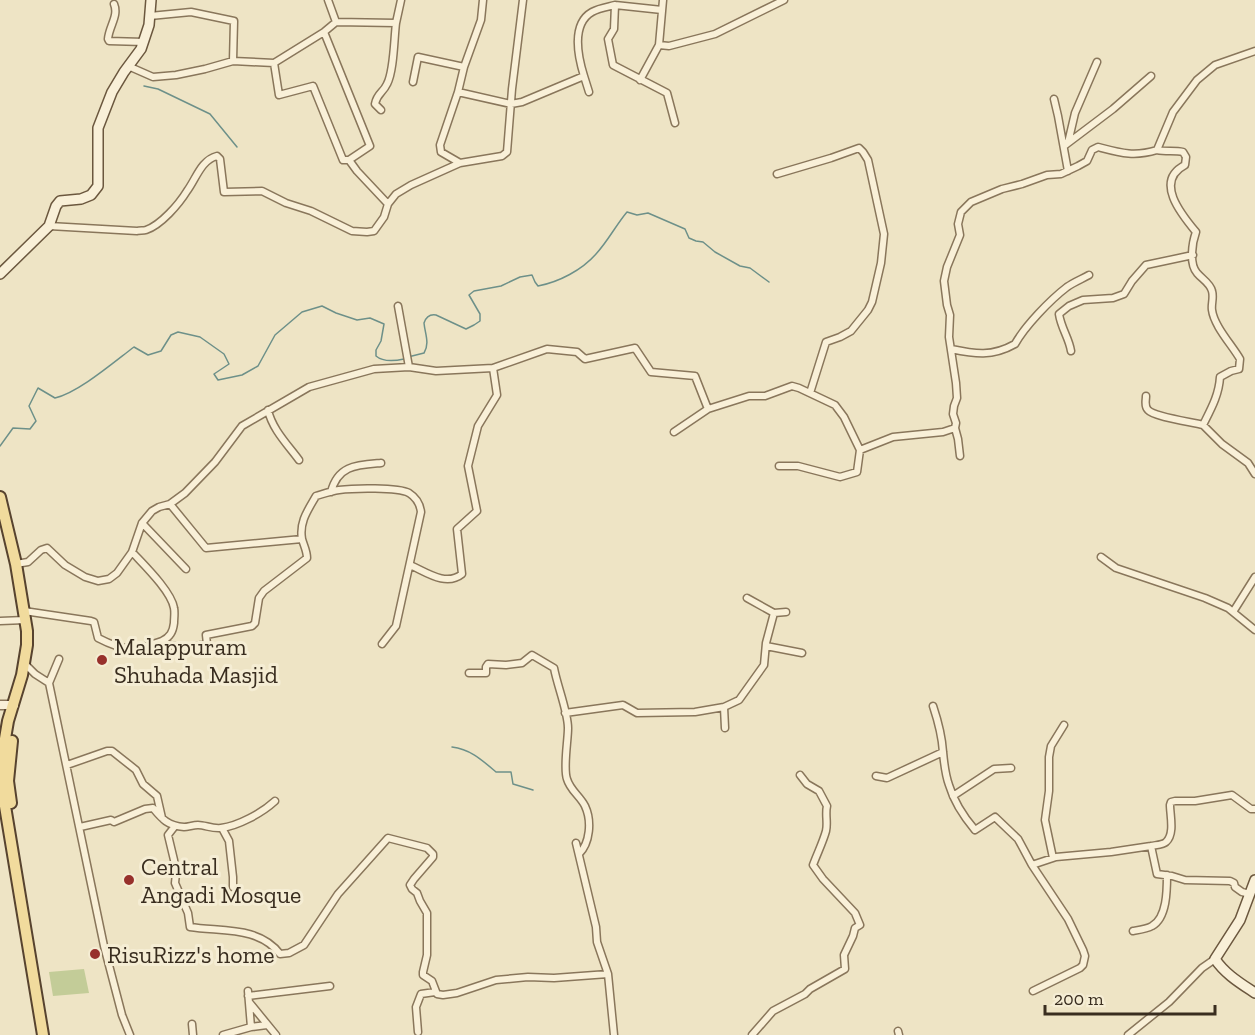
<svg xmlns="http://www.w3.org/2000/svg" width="1255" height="1035" font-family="'Zilla Slab',serif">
<rect width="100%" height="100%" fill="#eee4c5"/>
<path fill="#c3cc98" d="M 84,969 L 89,993 L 53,996 L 49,972 Z"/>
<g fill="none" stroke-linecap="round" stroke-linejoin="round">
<path stroke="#6d9089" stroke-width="1.5" d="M 144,86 L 158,89 L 210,114 L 237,147
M 408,357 L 424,353 C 430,343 425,334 424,323 C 426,317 430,314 436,315 L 466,329 L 474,325 L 480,321 L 480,314 L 469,295 L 474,291 L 501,286 L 520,277 L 532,275 L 535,282 L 538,286 C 559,282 582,270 596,254 C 608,241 616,225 627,212 L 637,215 L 648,213 L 685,229 L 689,238 L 696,241 L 703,242 L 715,252 L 740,266 L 750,268 L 769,282
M 0,446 L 13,428 L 30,429 L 36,421 L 29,406 L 38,388 L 55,398 C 78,393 114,362 134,347 L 148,355 L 161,351 L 171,335 L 178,332 L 200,337 L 224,354 L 229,364 L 214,374 L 218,380 L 242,375 L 258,366 L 275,335 L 302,312 L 322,306 L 336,313 L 357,320 L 370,318 L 384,324 L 381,341 L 376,350 L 376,356 C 383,362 395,361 404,359
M 452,747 C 470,749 482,760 496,772 L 511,772 L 513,784 L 533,790"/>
<defs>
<path id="minor" d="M 483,0 L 481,20 L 464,67 L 458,92 L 511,104 L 522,102 L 584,76 C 578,57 571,24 592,12 C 599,8 607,7 615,5
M 114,4 C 119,16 109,26 108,39 L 109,41 L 144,42
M 662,10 L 615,5 L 614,29 L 608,39 L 613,65 L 667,93 L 675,123
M 150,16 L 191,12 L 234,21 L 233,61
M 336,22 L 396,23 C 394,39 394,71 387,84 C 383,93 377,93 375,104 L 381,110
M 396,23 L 401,0
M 324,32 L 370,146 L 349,160
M 659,45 L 663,0
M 274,63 L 324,32 L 336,22 L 328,0
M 128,66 L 153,77 L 176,75 L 205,69 L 233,61 L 274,63 L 279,95 L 313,86 L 343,160 L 349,160 L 357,171 L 388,204
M 584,76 L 589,92
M 640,80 L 659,45 L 669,46 L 715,34 L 784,0
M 413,82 L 418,57 L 464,67
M 458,92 L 440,145 L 441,152 L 460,163
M 1054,99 L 1058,116 L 1068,171
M 1068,143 L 1075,113 L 1097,62
M 1064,146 L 1113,109 L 1151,76
M 777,174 L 831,158 L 859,148 L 863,152 L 868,160 L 884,234 L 881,263 L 872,302 L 868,310 L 851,331 L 840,337 L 826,342 L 810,393
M 49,226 L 137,231 C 140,230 143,231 146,230 C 161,225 179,204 187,191 C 196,179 201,160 217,156 L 220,159 L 224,192 L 262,191 L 286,203 L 311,211 L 352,231 L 367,232 L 374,231 L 384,217 L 388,204 L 396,194 L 411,185 L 460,163 L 502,156 L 507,152 L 512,89 L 523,0
M 398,306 L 409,367
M 951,349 C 975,354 992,357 1015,344 C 1025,326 1050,300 1067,287 C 1074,282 1082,279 1089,275
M 1071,351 C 1069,338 1061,328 1059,314 L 1069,306 L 1083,300 L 1113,298 L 1124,294 L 1132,281 L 1146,265 L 1193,255
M 1146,396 C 1146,401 1144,406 1148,410 C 1154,417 1192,422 1203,425 C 1211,409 1219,395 1220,377 L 1231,371 L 1239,369 L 1240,359 C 1232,345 1214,326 1212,310 C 1211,304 1214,298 1212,291 C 1210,283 1202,279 1197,273 C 1189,264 1192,243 1196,232 C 1181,214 1154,181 1185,165 L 1186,157 L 1183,152 C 1175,150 1166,152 1157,150
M 708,409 L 749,396 L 765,396 L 792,386 L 799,388 L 835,405 L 844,417 L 860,450 L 893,437 L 943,432 L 955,428 L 956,423 L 953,414 L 954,406 L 957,398 L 956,383 L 949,337 L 950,315 L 947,305 L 944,281 L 947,267 L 960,235 L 958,224 L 961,212 L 971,202 L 1002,189 L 1022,184 L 1047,175 L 1061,174 L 1078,166 L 1087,161 L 1092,150 L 1098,147 C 1121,153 1134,157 1157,150 L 1173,112 L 1197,80 L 1215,65 L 1255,51
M 268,410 C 272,429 288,445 299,460
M 1203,425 L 1222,444 L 1248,463 L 1255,474
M 955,428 L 958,439 L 960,456
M 779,466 L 798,466 L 840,477 L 857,472 L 860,450
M 331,492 C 338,465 357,465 381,463
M 170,504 L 206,548 L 302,539
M 142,523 L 186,569
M 132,552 C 144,565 171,591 174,608 C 175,613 174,618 174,623 C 173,632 170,637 162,641
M 1101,557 L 1116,568 L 1205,598 L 1228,608 L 1255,630
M 16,564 L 28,562 L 41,550 L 47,548 L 65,565 L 85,577 L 98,581 L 109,579 L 117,573 L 132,552 L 142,523 L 152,511 L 159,507 L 170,504 L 185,493 L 215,462 L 242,426 L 309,387 L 374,369 L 409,367 L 436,371 L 493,368 L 547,349 L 577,352 L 585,359 L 635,348 L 651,372 L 695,376 L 708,409 L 674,432
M 410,565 C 426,572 446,587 462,574 L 457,529 L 477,511 L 468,466 L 478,426 L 497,395 L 493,368
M 747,598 L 774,613
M 24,611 L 91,621 L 94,622 L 98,638 C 125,652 134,651 162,641 C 176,650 191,647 207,644 L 206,635 L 252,626 L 255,623 L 259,598 L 264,591 L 307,558 C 307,551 304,546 302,539 C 299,522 308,510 316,496 C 323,494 331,491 339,490 C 353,488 398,487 409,493 C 417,498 420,504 421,512 L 396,626 L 382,644
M 1233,612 L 1255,577
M 0,621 L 25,620
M 766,646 L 802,653
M 25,664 L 35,674 L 49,683 L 104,946 L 122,1015 L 130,1035
M 469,673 L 486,673 L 486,667 L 488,664 L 506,665 L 522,663 L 532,655 L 554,668 C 557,685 568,712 568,728 C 568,741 563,768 567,779 C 570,790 580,796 585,806 C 592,821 590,843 579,854
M 49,683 L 59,659
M 933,706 C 938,721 942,736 943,752 C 944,763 945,774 949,785 C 954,802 964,817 975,830 L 995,817 L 1018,839 L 1032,865 L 1056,857 L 1111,852 L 1151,846 L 1157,874 L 1172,876 L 1185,880 L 1230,881 L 1234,883 L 1235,887 L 1242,892 L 1250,894
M 724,707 L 725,728
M 565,713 L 623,705 L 637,713 L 695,712 L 724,707 L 739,700 L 764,665 L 766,643 L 774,613 L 786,612
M 67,765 L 107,751 L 112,751 L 136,770 L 143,784 L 157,796 L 162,818
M 876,776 L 887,778 L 943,752
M 953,796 L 994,769 L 1011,768
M 175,826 L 168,835 L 174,860 L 176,873 L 175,883 L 188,913 L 190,927 C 221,932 259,926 280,954 L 289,953 L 304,945 L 338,894 L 388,838 L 427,848 L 433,854 L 433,857 L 414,879 L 410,885 L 412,889 L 417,893 L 420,901 L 427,913 L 427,955 L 423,972 L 423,975 L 432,981 L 437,994 L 443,995 L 457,993 L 496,980 L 528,977 L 554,978 L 608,974
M 80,827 L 111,820 L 114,822 L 145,809 L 153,808 C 162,819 168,826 184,827 C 188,827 193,825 198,825 C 205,825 212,829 221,828 C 238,826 262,813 275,801
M 222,828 L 229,841 L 233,877 L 233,887
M 576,843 L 596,927 L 597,942 L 608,974 L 614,1035
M 1151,846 C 1156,845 1163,845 1166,842 C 1175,834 1170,815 1170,805 L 1171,802 L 1175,801 L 1195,801 L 1232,795 L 1251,809 L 1255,809
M 1053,858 L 1045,820 L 1049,791 L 1049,757 L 1051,746 L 1064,725
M 1032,865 L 1068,919 L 1083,950 L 1085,956 L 1083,965 L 1080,968 L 1033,991
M 1133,931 C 1139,930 1147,929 1152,926 C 1167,918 1167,890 1167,875
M 248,996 L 330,986
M 249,1002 L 276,1035
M 192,1024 L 193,1035
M 251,1027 L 267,1025
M 898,1031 L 899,1035
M 418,1032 L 416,1007 L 421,994 L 435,992
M 223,1035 L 251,1027 L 248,991
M 752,1035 L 773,1011 L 805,994 L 810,989 L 845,969 L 844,955 L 853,936 L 855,928 L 860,925 L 855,913 L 823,879 L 813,865 C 817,854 823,842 826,831 C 828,823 825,814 827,806 L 819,791 L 807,784 L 800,775
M 1128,1035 L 1169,1002 L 1202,968 L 1215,959"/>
<path id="tertiary" d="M 0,705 L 14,705"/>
<path id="secondary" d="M 0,274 L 49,226 L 56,206 L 60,201 L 81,199 L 91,195 L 98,186 L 98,128 L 112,92 L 124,72 L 141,49 L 149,25 L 151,0
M 1255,880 L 1240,920 L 1215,959 C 1225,974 1240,983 1255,993"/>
<path id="primary" d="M 0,497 L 16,564 L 27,631 L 27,645 L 22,675 L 8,721 L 1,762 L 2,788 L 43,1035
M 11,803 L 8,781 L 12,741"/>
</defs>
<use href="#minor" stroke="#89765b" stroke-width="9"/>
<use href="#tertiary" stroke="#89765b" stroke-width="11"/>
<use href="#secondary" stroke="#6b573e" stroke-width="12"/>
<use href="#primary" stroke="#57432f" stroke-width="14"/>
<use href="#minor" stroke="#f9f0d8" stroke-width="6"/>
<use href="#tertiary" stroke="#f9f0d8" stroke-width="8"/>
<use href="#secondary" stroke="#f9f0d8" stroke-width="9"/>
<use href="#primary" stroke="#f1db9d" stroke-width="10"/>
</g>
<g fill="#97302b" stroke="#f5edd4" stroke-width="2">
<circle cx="102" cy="660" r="6"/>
<circle cx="129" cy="880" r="6"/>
<circle cx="95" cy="954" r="6"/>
</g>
<g text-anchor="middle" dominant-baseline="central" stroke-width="6" stroke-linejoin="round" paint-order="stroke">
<g font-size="24" fill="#392d1f" stroke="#f5edd4" text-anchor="start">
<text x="114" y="646">Malappuram<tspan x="114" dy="28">Shuhada Masjid</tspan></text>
<text x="141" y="866">Central<tspan x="141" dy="28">Angadi Mosque</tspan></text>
<text x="107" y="954">RisuRizz's home</text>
</g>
</g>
<path d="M1045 1005v9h170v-9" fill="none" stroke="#392d1f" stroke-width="3"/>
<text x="1054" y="1005" font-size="18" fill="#392d1f" stroke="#f5edd4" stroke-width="4.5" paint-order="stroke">200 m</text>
</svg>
